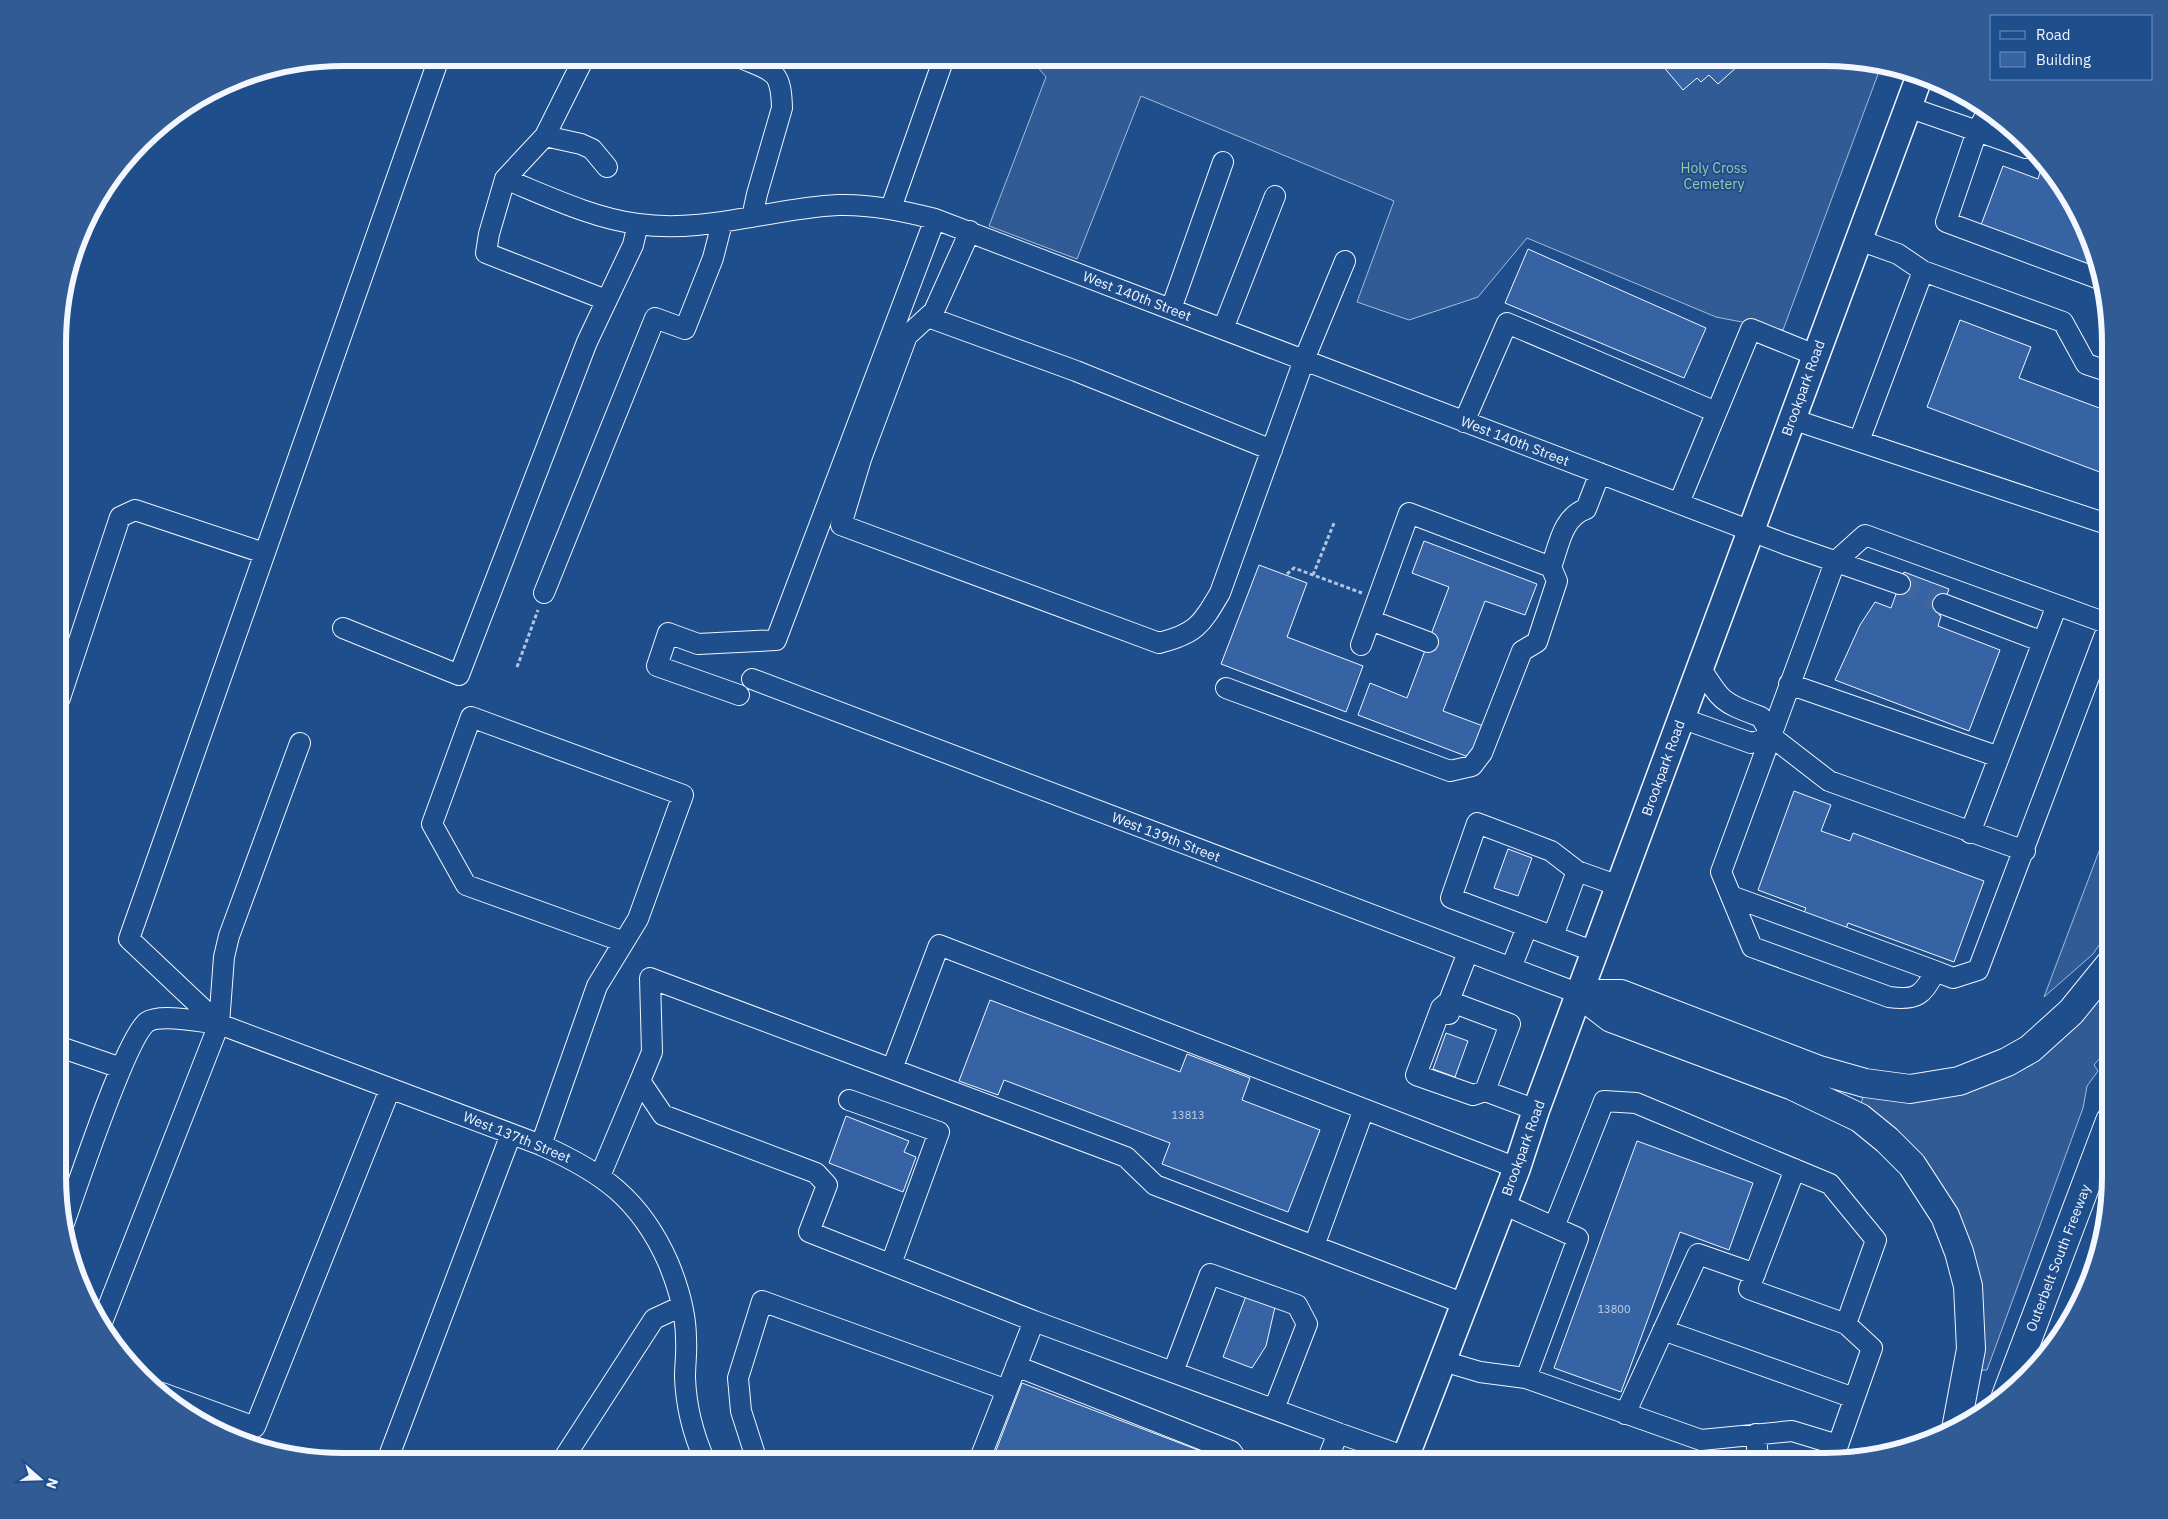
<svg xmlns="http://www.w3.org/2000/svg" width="2168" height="1519" font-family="'IBM Plex Sans',sans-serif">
<rect width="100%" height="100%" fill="#1f4e8c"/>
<path fill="#305b95" stroke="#a8bbd7" d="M 1030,58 L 1843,58 L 1881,66 L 1783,330 L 1716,317 L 1527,238 L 1478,297 L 1409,320 L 1357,302 L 1394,201 L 1141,96 L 1077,259 L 989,226 L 1046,77 Z
M 2110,822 L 2110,929 L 2093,954 L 2044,997 Z
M 2110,982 L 2110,1039 L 2105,1052 L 2094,1065 L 2098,1071 L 2087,1086 L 2083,1108 L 1987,1370 L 1983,1370 L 1980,1373 L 1977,1278 L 1860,1107 L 1864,1094 L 1966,1089 Z"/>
<path fill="#3563a3" stroke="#f2f6ff" d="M 1661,58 L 1732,58 L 1739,65 L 1718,84 L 1709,75 L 1701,82 L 1697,78 L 1683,90 L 1662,65 L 1665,63 Z
M 2003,166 L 2038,179 L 2042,166 L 2072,201 L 2101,270 L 1981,225 Z
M 1528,249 L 1706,328 L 1684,378 L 1505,303 Z
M 1960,320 L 2031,347 L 2019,378 L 2110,412 L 2110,461 L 2105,474 L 1927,407 Z
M 1424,541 L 1537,584 L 1525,615 L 1485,601 L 1443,711 L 1483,726 L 1471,758 L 1358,715 L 1370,683 L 1407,698 L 1449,587 L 1412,573 Z
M 1259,565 L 1307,583 L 1287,637 L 1363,666 L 1346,712 L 1221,664 Z
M 1904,572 L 1949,589 L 1939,615 L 1941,616 L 1938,626 L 2000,650 L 1969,731 L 1835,680 L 1860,625 L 1875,602 L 1891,608 Z
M 1794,791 L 1831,805 L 1821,831 L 1850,841 L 1853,833 L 1984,881 L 1954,962 L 1848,923 L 1840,946 L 1797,930 L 1806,908 L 1758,890 Z
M 1508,849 L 1532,858 L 1518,896 L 1494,888 Z
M 990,1000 L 1180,1072 L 1187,1054 L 1250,1078 L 1242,1100 L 1320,1130 L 1288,1212 L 1162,1164 L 1170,1143 L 1004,1080 L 998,1095 L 959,1081 Z
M 1446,1033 L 1468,1041 L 1455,1077 L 1433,1069 Z
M 846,1116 L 909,1141 L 904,1152 L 916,1157 L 903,1192 L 829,1163 Z
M 1637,1141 L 1753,1183 L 1729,1250 L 1680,1232 L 1621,1392 L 1554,1368 Z
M 1246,1296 L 1275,1307 L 1266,1346 L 1252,1368 L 1223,1357 Z
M 1022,1383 L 1227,1461 L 992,1461 Z"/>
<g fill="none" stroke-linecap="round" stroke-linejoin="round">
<path stroke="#3f679d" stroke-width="20" stroke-dasharray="20 10" stroke-linecap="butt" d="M 1900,584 L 1943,604"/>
<defs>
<path id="minor" d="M 584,58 L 545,136 L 505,179 L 489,234 L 486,253 L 606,300
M 741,58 C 773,72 781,69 782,108 L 757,194 L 752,217
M 1908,107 L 2026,148
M 1988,111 L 1977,131 L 1946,222 L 2102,280
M 545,136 L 581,144 L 592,149 L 607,167
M 505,179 C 547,196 592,218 638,224 C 705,234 771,208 838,205 C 871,204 903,211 935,219 L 1785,544 L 1900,584
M 891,208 L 944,58
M 970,231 L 934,311 L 907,336 L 861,459 L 841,525 L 1159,643 C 1196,634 1201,625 1220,593 L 1304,360 L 1345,261
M 1859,240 L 1898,254 L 1923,271 L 2063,322 L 2086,364 L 2110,372
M 1171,309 L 1223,162
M 928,317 L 1076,371 L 1272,450
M 1223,329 L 1275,196
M 1792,419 L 2110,525
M 1464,422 L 1507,323 L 1716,412
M 1859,441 L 1923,271
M 1679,503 L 1751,329 L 1815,355
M 1551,567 C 1559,546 1562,517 1586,509 L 1600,473
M 544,593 L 655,318 L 685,329 L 713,258 L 722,223
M 1943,604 L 2043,642
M 1370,620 L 1428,642
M 343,628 L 459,675 L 587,342 L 633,245 L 638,224
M 1700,667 C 1722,703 1722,702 1761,717 L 1772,737 L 1829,781 L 2025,851
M 752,679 L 1580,994
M 1789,684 L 1999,757
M 1226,688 L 1450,771 L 1472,766 L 1482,753 L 1522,651 L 1537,642 L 1557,581 L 1551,567 L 1409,513 L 1361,645
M 739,695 L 657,666 L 668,633 L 698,644 L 776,640 L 935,219
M 60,698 L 120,517 L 135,510 L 264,553
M 1681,718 L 1751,743 L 1772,737
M 1970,833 L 2057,605
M 1577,871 L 1551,851 L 1477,823 L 1451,898 L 1595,952
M 1731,896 L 1935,971 L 1953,978 L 1978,970 L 2109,624 L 1865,535 L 1835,562 L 1721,872 L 1752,947 L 1889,997 C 1916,1001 1924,995 1935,971
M 1553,936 L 1577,871 L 1619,886
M 1511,968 L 1527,927
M 1449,1001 L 1441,1008 L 1416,1075 L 1473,1095 L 1485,1091 L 1536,1110
M 1449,1001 L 1510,1024 L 1485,1091
M 1449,1014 L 1449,1001 L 1468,952
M 219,1024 L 129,939 L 439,58
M 60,1047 L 121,1068
M 892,1069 L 1126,1157 L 1155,1185 L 1465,1304
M 849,1100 L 939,1132 L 891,1264
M 541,1145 L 597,986 L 638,919 L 683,795 L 471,717 L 432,824 L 466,885 L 624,942
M 600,1176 L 640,1081
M 64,1223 C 77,1188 125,1039 147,1022 C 161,1013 202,1022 219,1024 L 541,1145 C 602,1172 640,1199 668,1262 C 678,1286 686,1313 686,1339 C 687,1352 685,1364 685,1377 C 686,1407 693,1434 705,1461
M 1554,1227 L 1604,1101 L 1636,1103 L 1830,1184 L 1876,1240 L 1846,1324 L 1749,1289 L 1795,1169
M 1314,1246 L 1364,1109
M 101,1325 L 219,1024 L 224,957 L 229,936 L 300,743
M 1663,1330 L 1854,1398
M 1443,1361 L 1480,1372 L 1526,1378 L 1578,1238 L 1503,1204
M 1016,1366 L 1231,1451 L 1238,1461
M 1173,1372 L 1210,1274 L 1297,1305 L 1307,1324 L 1274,1409
M 1526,1378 L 1701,1440 L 1792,1431 L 1838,1445 L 1872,1348 L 1846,1324
M 162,1393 L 255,1427 L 390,1089
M 1625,1414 L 1698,1254 L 1755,1274
M 1338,1433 L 1406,1457
M 1756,1434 L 1758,1461
M 387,1461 L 511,1134
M 562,1461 L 654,1319 L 682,1306
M 757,1461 L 741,1411 L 738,1378 L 762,1301 L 1007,1390
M 979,1461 L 1034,1321
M 1327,1461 L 1338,1433 L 1034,1321 L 809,1232 L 827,1185 L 816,1173 L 663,1115 L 640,1081 L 652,1052 L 650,978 L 892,1069 L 939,945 L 1517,1168"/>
<path id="major" d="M 1404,1461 L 1517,1168 L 1536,1110 L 1920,75"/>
<path id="highway" d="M 1580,994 L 1611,1018 L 1793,1086 L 1860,1118 L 1887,1140 L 1912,1165 L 1945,1216 L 1959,1252 L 1968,1286 L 1971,1349 L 1956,1429
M 1580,994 L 1621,994 L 1819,1070 L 1865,1083 L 1910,1089 L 1959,1081 L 2007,1062 L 2030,1049 L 2071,1012 L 2110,964
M 2006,1396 L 2110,1121"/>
</defs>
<use href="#minor" stroke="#f2f6ff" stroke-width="22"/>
<use href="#major" stroke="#f2f6ff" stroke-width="29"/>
<use href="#highway" stroke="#f2f6ff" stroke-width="30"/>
<path stroke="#b3c4dc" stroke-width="3" stroke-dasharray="4 2.5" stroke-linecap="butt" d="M 1287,574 L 1294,568 L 1362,593
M 1313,575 L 1334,523
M 517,667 L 538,610"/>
<use href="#minor" stroke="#1f4e8c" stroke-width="20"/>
<use href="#major" stroke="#1f4e8c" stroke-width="26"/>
<use href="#highway" stroke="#1f4e8c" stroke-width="28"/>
</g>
<g text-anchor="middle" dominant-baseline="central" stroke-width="4" stroke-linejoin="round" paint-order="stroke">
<g font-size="11" fill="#c3d1e8">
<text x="1188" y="1115">13813</text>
<text x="1614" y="1309">13800</text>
</g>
<g font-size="14" fill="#97c8a6" stroke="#1f4e8c">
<text x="1714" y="168">Holy Cross<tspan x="1714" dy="16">Cemetery</tspan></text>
</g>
<g font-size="14" fill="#f2f6ff" stroke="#1f4e8c">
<text transform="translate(1137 296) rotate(21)">West 140th Street</text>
<text transform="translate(1803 388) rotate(-70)">Brookpark Road</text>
<text transform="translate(1515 441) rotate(21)">West 140th Street</text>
<text transform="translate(1663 768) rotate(-70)">Brookpark Road</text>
<text transform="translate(1166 837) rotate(21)">West 139th Street</text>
<text transform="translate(517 1137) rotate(22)">West 137th Street</text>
<text transform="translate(1523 1148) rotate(-70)">Brookpark Road</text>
<text transform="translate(2058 1258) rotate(-69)">Outerbelt South Freeway</text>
</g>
</g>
<path d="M0 0H2168V1519H0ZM343 66H1825A277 277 0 0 1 2102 343V1176A277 277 0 0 1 1825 1453H343A277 277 0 0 1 66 1176V343A277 277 0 0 1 343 66Z" fill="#305b95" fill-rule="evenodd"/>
<path fill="none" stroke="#f2f6ff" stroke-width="6" d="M343 66H1825A277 277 0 0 1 2102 343V1176A277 277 0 0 1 1825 1453H343A277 277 0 0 1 66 1176V343A277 277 0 0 1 343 66Z"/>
<rect x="1990" y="15" width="162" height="65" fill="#1f4e8c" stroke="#7391ba"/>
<rect x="2000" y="31" width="25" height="8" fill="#1f4e8c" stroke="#7391ba"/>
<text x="2036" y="40" font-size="15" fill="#f2f6ff">Road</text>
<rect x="2000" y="52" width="25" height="15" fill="#3563a3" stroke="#7391ba"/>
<text x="2036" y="65" font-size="15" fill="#f2f6ff">Building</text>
<g transform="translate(40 1479) rotate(110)" stroke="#1f4e8c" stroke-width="4" paint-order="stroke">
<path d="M0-4L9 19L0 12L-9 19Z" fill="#f2f6ff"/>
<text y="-8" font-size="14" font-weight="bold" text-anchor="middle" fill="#f2f6ff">N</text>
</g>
</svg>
